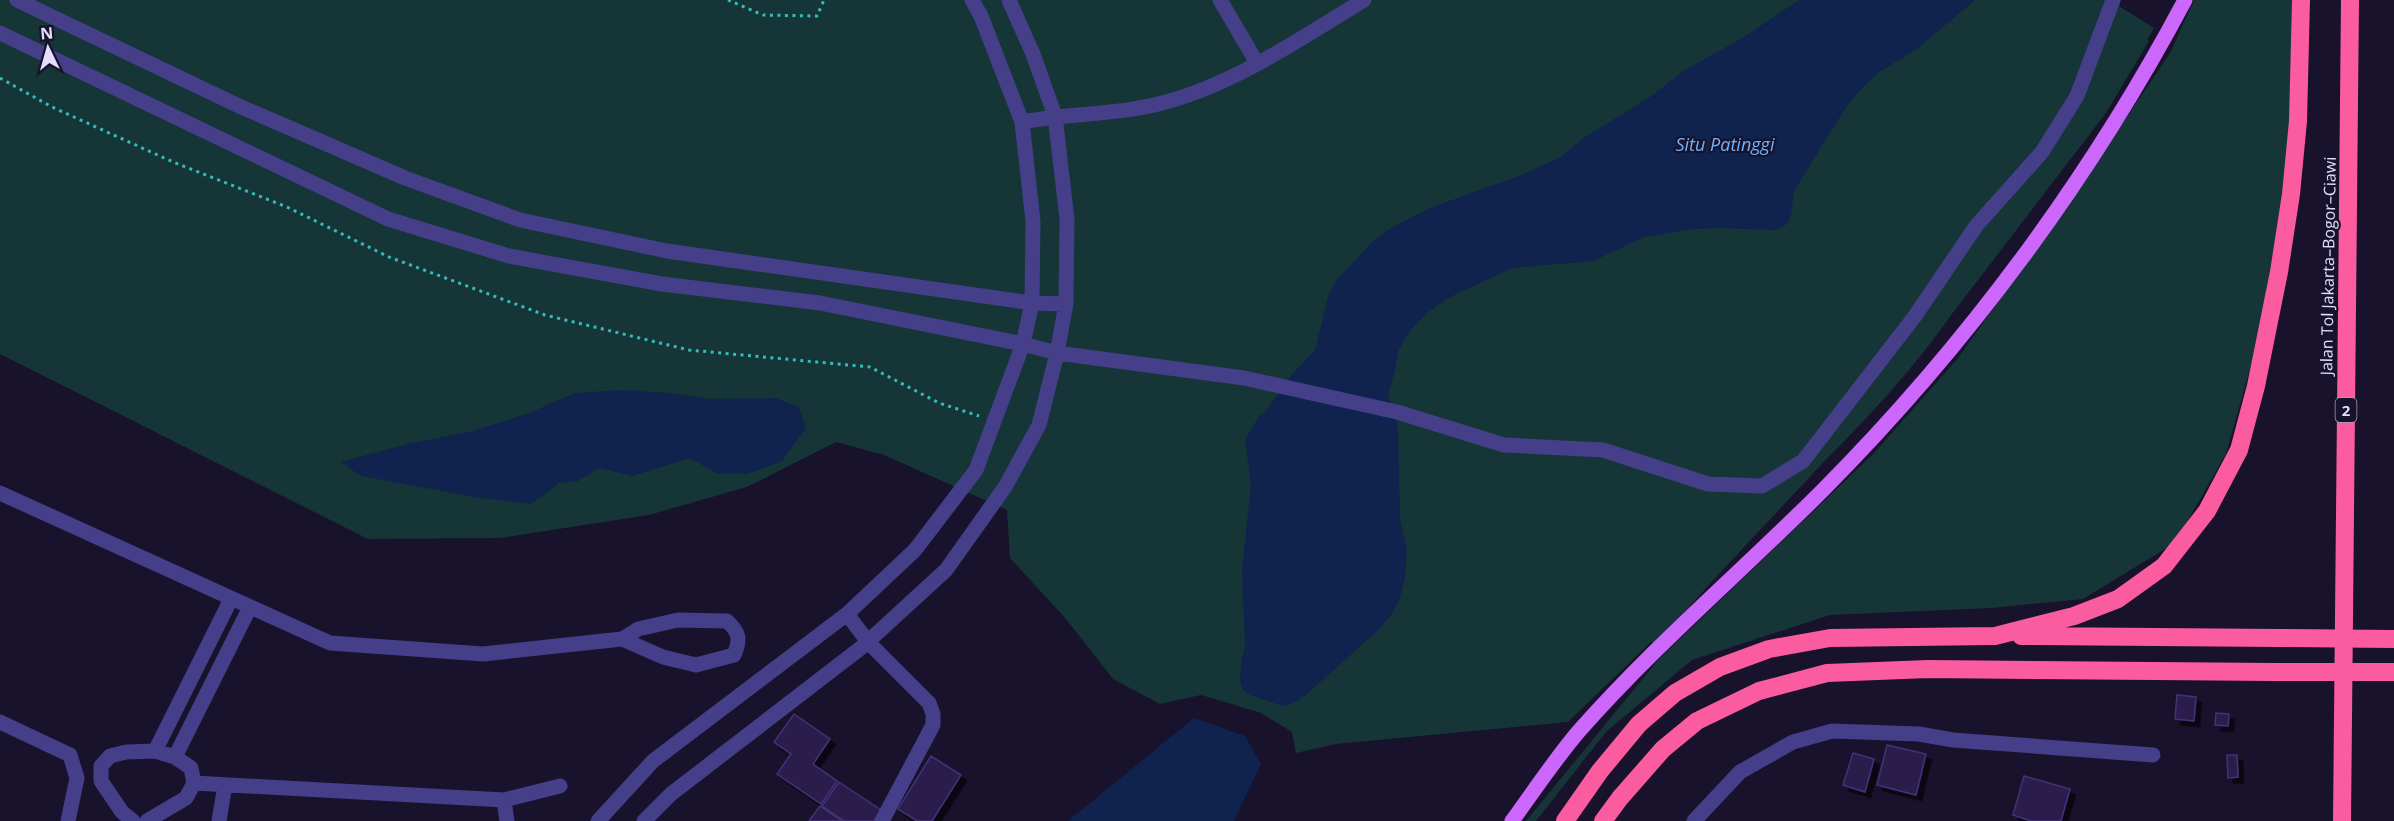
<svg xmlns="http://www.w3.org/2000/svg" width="2394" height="821" font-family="'Open Sans',sans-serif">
<defs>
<filter id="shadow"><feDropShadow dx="5.5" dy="5.5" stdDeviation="0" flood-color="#0009"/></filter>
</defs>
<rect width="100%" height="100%" fill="#18122c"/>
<path fill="#153536" d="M 0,0 L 2121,0 L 2119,6 L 2154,28 L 2147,40 L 2149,41 L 2106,113 L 1952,314 C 1914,369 1868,417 1821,465 C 1766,524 1710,582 1657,643 L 1651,642 L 1568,722 L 1336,744 L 1296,753 L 1292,732 L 1261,713 L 1201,695 L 1160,704 L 1113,679 L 1066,619 L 1010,558 L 1007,510 L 884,455 L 836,442 L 747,487 L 649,515 L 500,538 L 368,539 L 0,354 Z
M 2194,0 L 2294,0 L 2288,188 L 2264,320 L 2226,454 L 2175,543 L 2083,599 L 1992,608 L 1830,615 L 1692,660 L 1606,732 L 1536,821 L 1526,821 L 1658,660 L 1874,453 L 1958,358 L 2074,195 L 2170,53 Z"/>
<path fill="#0f234e" d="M 1799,0 L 1975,0 L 1918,48 L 1878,73 L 1863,87 L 1846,107 L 1800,181 L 1794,192 L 1791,215 L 1787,224 L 1776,230 L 1719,228 L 1693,229 L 1644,237 L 1593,261 L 1512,268 L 1448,298 L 1427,313 L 1409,332 L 1399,349 L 1395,370 L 1388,395 L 1398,428 L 1400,519 L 1407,551 L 1405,577 L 1400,598 L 1391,615 L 1378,630 L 1307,694 L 1294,703 L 1283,706 L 1250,695 L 1243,690 L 1240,680 L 1241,664 L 1245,646 L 1242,572 L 1251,484 L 1245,440 L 1259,416 L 1267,410 L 1289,378 L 1315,350 L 1328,297 L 1335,282 L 1374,240 L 1389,229 L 1430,208 L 1519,176 L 1559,158 L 1585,137 L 1650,97 L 1685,70 L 1741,39 Z
M 623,390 L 669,393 L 709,399 L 775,398 L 799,407 L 806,428 L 782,461 L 747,474 L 716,473 L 690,458 L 632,476 L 599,468 L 578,481 L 559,483 L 531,504 L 475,497 L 361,476 L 341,462 L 407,444 L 473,431 L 529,413 L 575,393 Z
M 1194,718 L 1245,736 L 1261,764 L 1234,821 L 1068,821 Z"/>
<path fill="#2a1f4c" stroke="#433178" stroke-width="1.5" filter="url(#shadow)" d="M 2177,695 L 2196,697 L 2194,721 L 2175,719 Z
M 2216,713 L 2229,714 L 2228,726 L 2215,725 Z
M 794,714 L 830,739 L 813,764 L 837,781 L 821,804 L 777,774 L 791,754 L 774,742 Z
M 1887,745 L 1926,754 L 1916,795 L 1877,785 Z
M 1853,753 L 1874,759 L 1865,792 L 1843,785 Z
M 2227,755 L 2237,755 L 2238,777 L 2228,778 Z
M 931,756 L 961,775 L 932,821 L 917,821 L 898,809 Z
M 2024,776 L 2070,789 L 2061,821 L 2031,821 L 2013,815 Z
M 839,782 L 881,810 L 874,821 L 844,821 L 822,806 Z
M 820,806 L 842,821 L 809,821 Z"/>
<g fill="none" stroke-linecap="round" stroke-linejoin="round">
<path stroke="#34bcbb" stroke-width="3" stroke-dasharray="3 4.5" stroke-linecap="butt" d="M 728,0 L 763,15 L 817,16 L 824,0
M 0,78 L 52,107 L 173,162 L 287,207 L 389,257 L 545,315 L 689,350 L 870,367 L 939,403 L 979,416"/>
<path stroke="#453e89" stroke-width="15" d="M 17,0 L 239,106 L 405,178 L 520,220 L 667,251 L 1032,303 L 1066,304
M 1220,0 L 1257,63
M 0,33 L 388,219 L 509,256 L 662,284 L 820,303 L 1023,344 L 1057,353 L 1244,378 L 1397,412 L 1504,445 L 1603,450 L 1708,484 L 1762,486 L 1803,461 L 1915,316 L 1976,226 L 2042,152 L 2077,96 L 2113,0
M 1022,122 C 1070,113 1120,115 1166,102 C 1238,82 1301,38 1364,0
M 0,493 L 330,643 L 483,654 L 622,639
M 847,614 L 868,642 L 929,703 L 933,714 L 933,725 L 882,821
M 678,620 L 727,621 C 739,632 741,639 734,655 L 696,665 L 663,657 L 622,639 L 638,629 Z
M 0,722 L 70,755 L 77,778 L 68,821
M 155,751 L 231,599
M 175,757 L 250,607
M 194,783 L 504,800 L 560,786
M 504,800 L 507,821
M 133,821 L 122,812 L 101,781 L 101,766 L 110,756 L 126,752 L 155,751 L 175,757 L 191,768 L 194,783 L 186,798 L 147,821
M 219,821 L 225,785
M 598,821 L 653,761 L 847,614 L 915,550 L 976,470 L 1023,344 L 1032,303 L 1033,221 L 1022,122 L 981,16 L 972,0
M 644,821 L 671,794 L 862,647 L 946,570 L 1005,487 L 1039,425 L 1057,353 L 1066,304 L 1067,219 L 1055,116 L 1033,54 L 1009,0
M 1694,821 L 1740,772 L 1793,742 L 1832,731 L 1919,734 L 1953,740 L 2153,755"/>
<path stroke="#cc67fc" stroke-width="15" d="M 1512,821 C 1534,791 1555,759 1579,731 C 1655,645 1742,571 1823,490 C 1966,346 2090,179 2185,0"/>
<path stroke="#fb5ca0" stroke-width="18" d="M 2021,636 L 2279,638
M 1565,821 L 1600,771 L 1639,724 L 1675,693 L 1720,667 L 1769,649 L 1830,638 L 1995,636 L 2074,616 L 2118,599 L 2164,566 L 2207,511 L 2239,450 L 2256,386 L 2279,272 L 2291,194 L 2298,121 L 2301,0
M 1603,821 L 1620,798 L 1663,749 L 1697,721 L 1759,691 L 1827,673 L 1928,669 L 2275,672
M 2342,821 L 2350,0"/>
<path stroke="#fb5ca0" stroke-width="18" d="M 2279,638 L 2394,639
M 2275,672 L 2394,672"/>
</g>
<g text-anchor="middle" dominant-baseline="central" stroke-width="4.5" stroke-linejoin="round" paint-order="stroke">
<rect fill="#18122c" stroke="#a6a1bf" stroke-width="1.5" x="2335.5" y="398" width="21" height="24" rx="4.5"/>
<g font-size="15" font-weight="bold" fill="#e3defe">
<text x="2346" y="410">2</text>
</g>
<g font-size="16" fill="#e3defe" stroke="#18122c">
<text transform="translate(2328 266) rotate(-89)">Jalan Tol Jakarta–Bogor–Ciawi</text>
</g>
<g font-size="18" font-style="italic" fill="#6eb3fc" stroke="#18122c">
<text x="1725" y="144">Situ Patinggi</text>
</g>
</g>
<g transform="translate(48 48) rotate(355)" stroke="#18122c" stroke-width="4.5" paint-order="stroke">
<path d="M0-4.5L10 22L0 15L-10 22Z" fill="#e3defe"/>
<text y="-9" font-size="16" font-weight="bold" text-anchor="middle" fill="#e3defe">N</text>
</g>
</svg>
